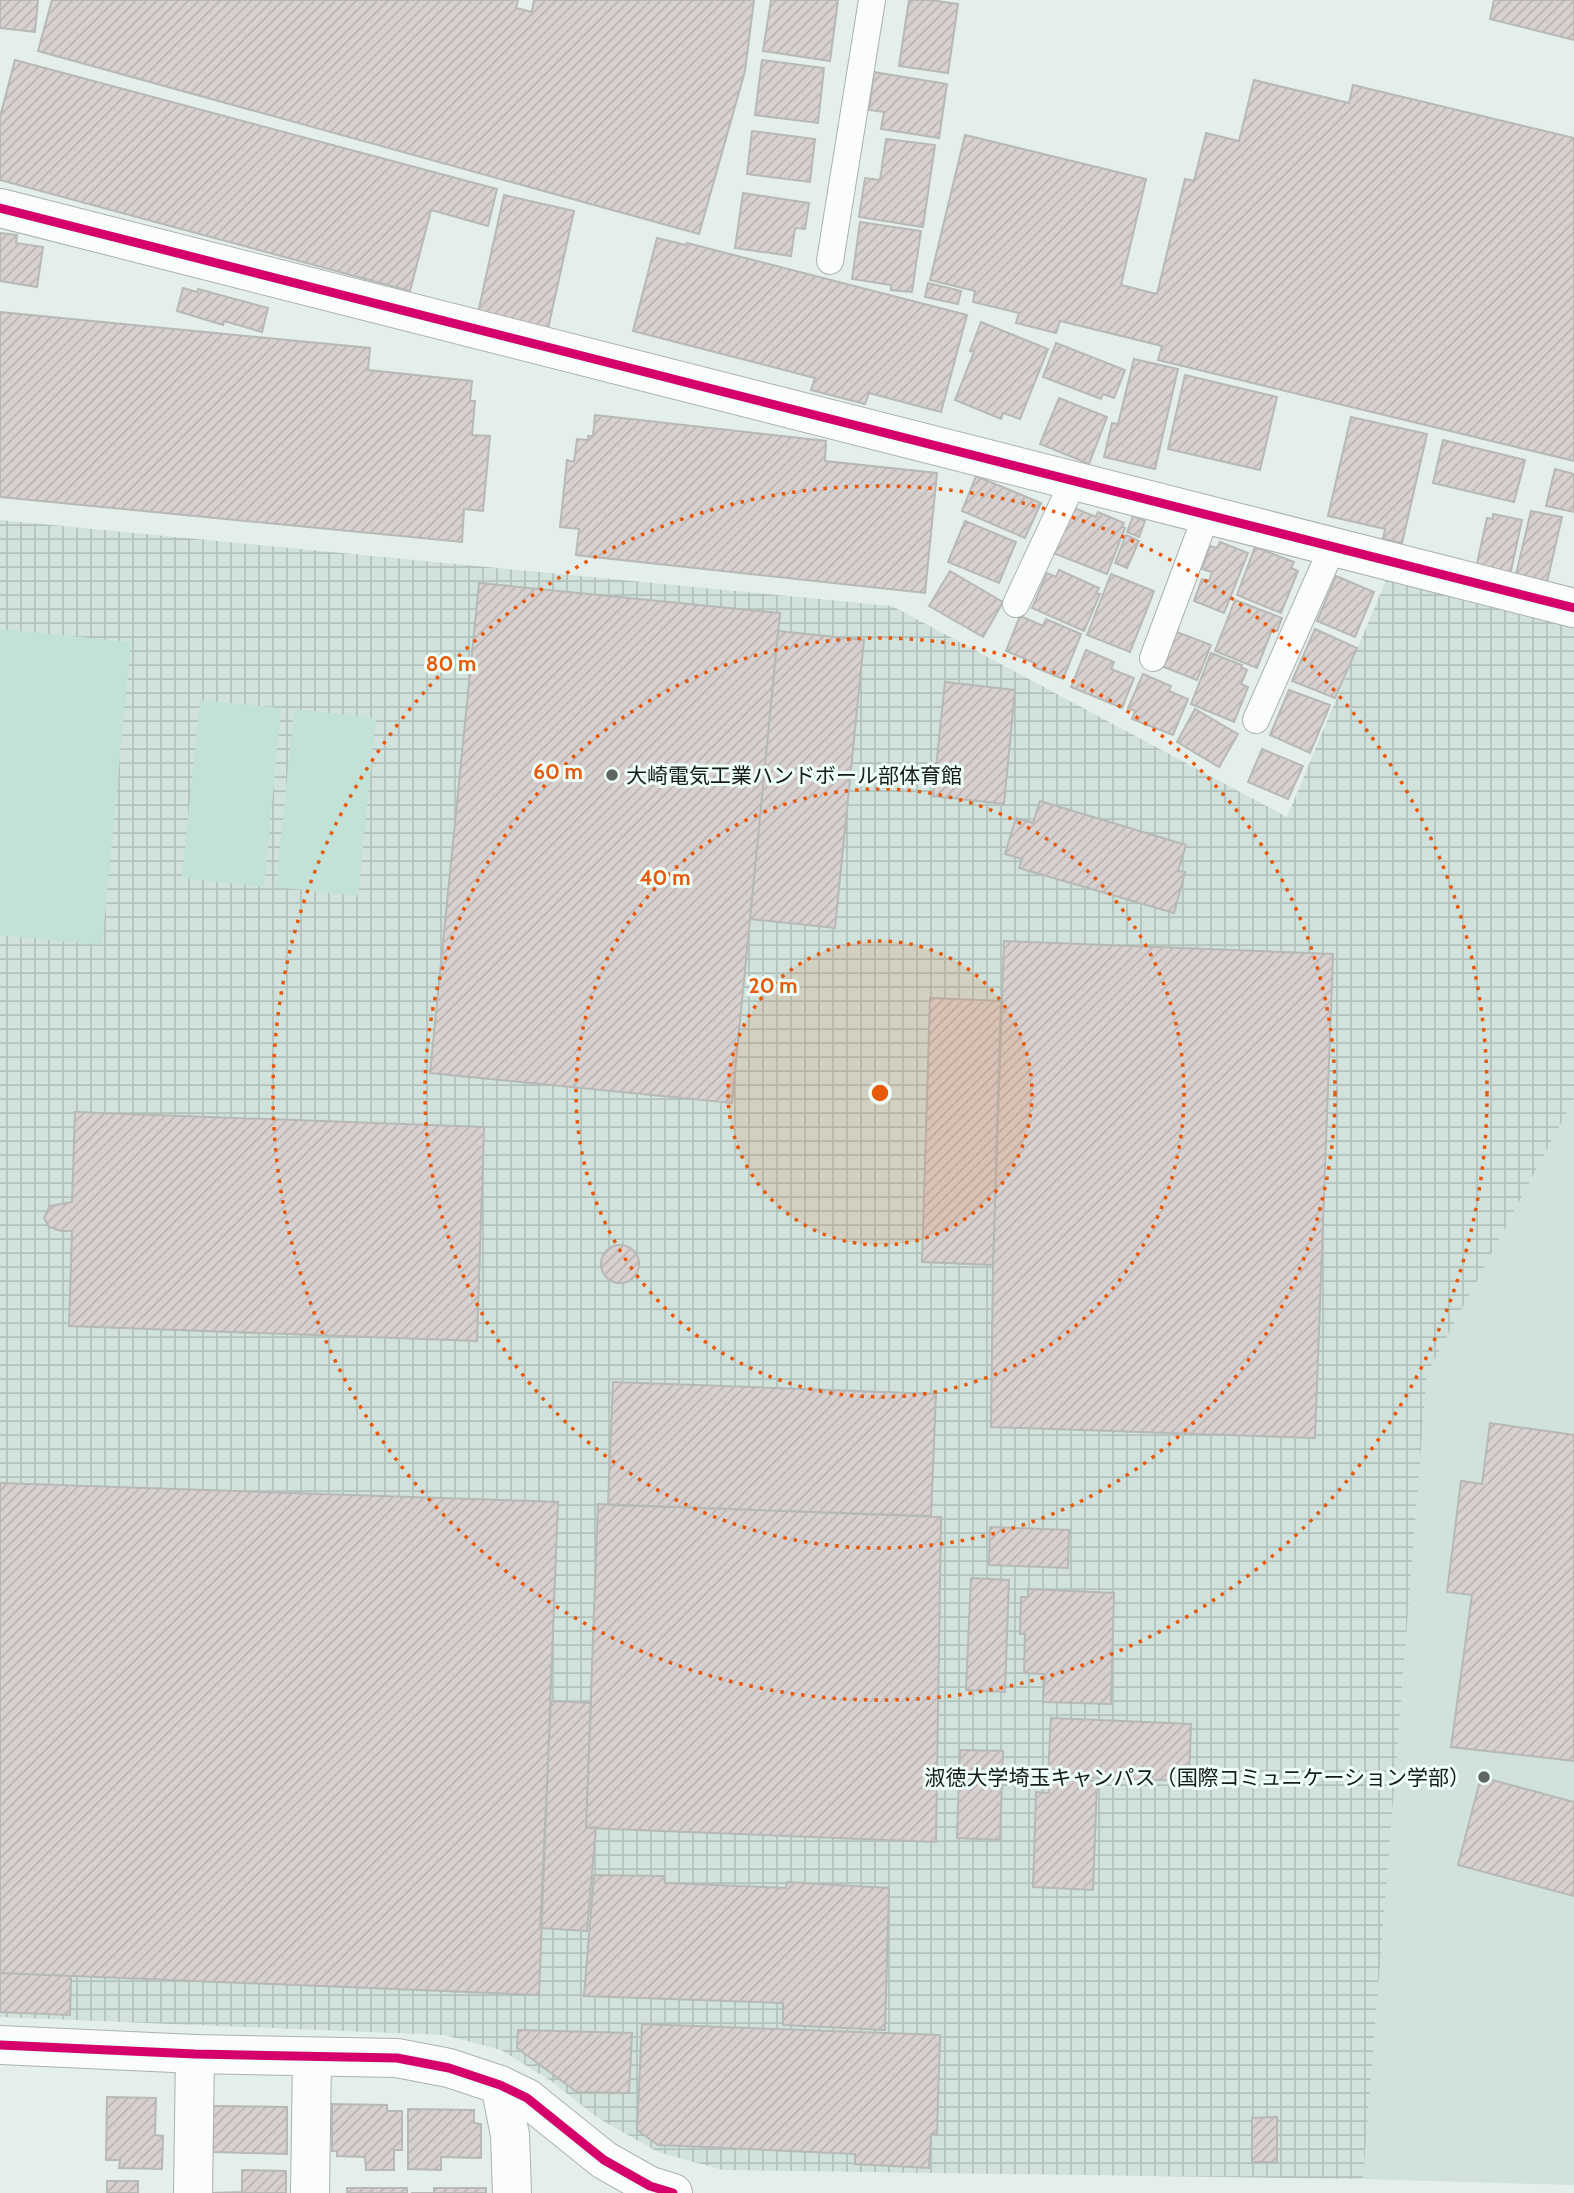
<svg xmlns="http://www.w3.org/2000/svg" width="1574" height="2193" font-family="Cabin,'Noto Sans JP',sans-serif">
<defs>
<pattern id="industrial-grid" width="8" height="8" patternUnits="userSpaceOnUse" patternTransform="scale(1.75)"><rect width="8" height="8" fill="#d0e2db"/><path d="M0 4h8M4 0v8" fill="none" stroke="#b2c1bb"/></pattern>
<pattern id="building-hatch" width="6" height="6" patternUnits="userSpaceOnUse" patternTransform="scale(1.75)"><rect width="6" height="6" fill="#d8d1cf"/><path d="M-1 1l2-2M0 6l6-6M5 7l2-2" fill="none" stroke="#b9b3b1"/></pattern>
</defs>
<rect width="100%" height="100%" fill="#e4eeea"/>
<path fill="#d0e2db" d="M 1574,1099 L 1574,2185 L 1363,2179 L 1427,1374 Z"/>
<path fill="url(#industrial-grid)" d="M 0,520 L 892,606 L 1287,817 L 1386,580 L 1574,628 L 1574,1099 L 1427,1374 L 1363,2179 L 723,2170 L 658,2152 L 598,2118 L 551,2081 L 501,2050 L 444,2035 L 0,2017 Z"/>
<path fill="#c2e2d7" d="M 0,629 L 131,642 L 102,945 L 0,935 Z
M 200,700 L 281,708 L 264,887 L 182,878 Z
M 294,709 L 376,718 L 358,896 L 276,887 Z"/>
<path fill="url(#building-hatch)" stroke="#b7b9b7" stroke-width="2" d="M 0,0 L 38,0 L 35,32 L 0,28 Z
M 52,0 L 518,0 L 516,8 L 532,12 L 534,0 L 754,0 L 745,71 L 699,234 L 38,51 Z
M 771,0 L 838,0 L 830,61 L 763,51 Z
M 909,0 L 931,0 L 958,4 L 948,73 L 899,66 Z
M 1494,0 L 1574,0 L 1574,40 L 1490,19 Z
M 15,60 L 497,189 L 488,226 L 431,210 L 410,291 L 0,180 L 0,117 Z
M 762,60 L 824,68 L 818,123 L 755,115 Z
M 874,72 L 947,84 L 939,138 L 881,129 L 884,112 L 869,110 Z
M 1254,80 L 1349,103 L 1353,85 L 1574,138 L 1574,461 L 1158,360 L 1162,346 L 1060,321 L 1056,333 L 1016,323 L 1019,313 L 973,302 L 975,291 L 930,280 L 965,135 L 1146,179 L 1121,285 L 1157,294 L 1185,179 L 1194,181 L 1206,133 L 1239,141 Z
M 752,131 L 815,139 L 810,182 L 747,174 Z
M 886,139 L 935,145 L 923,227 L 859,217 L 865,178 L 880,180 Z
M 743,193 L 809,203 L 805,229 L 795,228 L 791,256 L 735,248 Z
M 504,195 L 574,211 L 547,333 L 477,317 Z
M 860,222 L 921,231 L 912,292 L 891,290 L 891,285 L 852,279 Z
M 0,233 L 17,235 L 16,243 L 43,247 L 37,287 L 0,281 Z
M 657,238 L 686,245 L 687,243 L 967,315 L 941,412 L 869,393 L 865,404 L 811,390 L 815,378 L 633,331 Z
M 928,283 L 961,291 L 958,304 L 925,297 Z
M 183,288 L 197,292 L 198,289 L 268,308 L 262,332 L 224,321 L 223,325 L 177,311 Z
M 0,312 L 370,348 L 368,370 L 472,381 L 470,401 L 475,401 L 472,435 L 490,436 L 483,511 L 464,509 L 462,542 L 0,497 Z
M 981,322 L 1048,349 L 1020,419 L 1003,413 L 1001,419 L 955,400 L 974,352 L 970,351 Z
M 1056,343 L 1125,370 L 1114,398 L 1103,394 L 1101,399 L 1043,377 Z
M 1134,359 L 1178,369 L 1155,469 L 1104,457 L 1112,423 L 1118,424 Z
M 1185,375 L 1277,397 L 1260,470 L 1168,449 Z
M 1059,398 L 1107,417 L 1089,464 L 1040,444 Z
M 595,415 L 826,441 L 825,461 L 937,473 L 925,593 L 576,555 L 579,529 L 560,527 L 567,460 L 574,462 L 577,439 L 588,440 L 588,436 L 593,436 Z
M 1351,417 L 1427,434 L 1402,543 L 1383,539 L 1385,529 L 1328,516 Z
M 1443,440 L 1525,460 L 1514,502 L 1433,483 Z
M 1555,469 L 1574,474 L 1574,512 L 1546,506 Z
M 976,476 L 1041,503 L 1025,538 L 962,511 Z
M 1072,507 L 1096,517 L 1098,512 L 1124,523 L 1122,527 L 1125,528 L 1107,574 L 1053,553 Z
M 1531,511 L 1562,517 L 1547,582 L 1516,574 Z
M 1493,514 L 1522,520 L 1510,575 L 1476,568 L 1487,518 L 1493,519 Z
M 1133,516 L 1145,521 L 1139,537 L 1127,532 Z
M 965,521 L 1016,542 L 999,583 L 948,562 Z
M 1126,535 L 1139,541 L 1127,568 L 1115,563 Z
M 1220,542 L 1248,553 L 1224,613 L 1194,601 L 1202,579 L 1209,581 L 1212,572 L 1202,569 L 1210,546 L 1217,548 Z
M 1255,547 L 1294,562 L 1291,568 L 1298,571 L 1281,613 L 1237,595 Z
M 1059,570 L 1099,588 L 1096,593 L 1100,594 L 1084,631 L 1032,608 L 1047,573 L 1056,577 Z
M 950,571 L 1003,602 L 983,637 L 929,606 Z
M 1111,574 L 1154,591 L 1130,652 L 1087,635 Z
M 1336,576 L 1374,592 L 1355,637 L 1317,621 Z
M 479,583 L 780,613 L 732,1103 L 430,1073 Z
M 1235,600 L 1282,618 L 1277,631 L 1272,630 L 1257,668 L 1215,651 Z
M 1020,616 L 1043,626 L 1046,619 L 1081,634 L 1063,679 L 1034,667 L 1035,663 L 1006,651 Z
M 1315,629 L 1357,648 L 1335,698 L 1292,681 Z
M 778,631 L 864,640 L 835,928 L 750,919 Z
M 1174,631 L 1211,645 L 1197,680 L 1161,666 Z
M 1086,650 L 1114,662 L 1111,669 L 1134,678 L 1122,708 L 1071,687 Z
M 1211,653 L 1242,665 L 1241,667 L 1247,670 L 1241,684 L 1248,687 L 1234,722 L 1191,704 Z
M 1143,674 L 1171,686 L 1169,691 L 1188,699 L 1173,735 L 1132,719 L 1135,711 L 1128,708 Z
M 945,682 L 1015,690 L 1004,804 L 933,796 Z
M 1289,690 L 1330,705 L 1310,753 L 1270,735 Z
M 1195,709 L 1238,734 L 1219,767 L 1177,742 Z
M 1262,749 L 1303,766 L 1288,799 L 1248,782 Z
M 1040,801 L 1186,845 L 1178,871 L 1185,872 L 1174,913 L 1019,868 L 1022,859 L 1005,854 L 1016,818 L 1033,823 Z
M 1004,941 L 1333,954 L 1315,1438 L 991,1427 L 993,1265 Z
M 930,998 L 1001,1001 L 993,1265 L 922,1262 Z
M 75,1112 L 484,1127 L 477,1341 L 69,1326 L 72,1231 L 61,1231 L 49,1227 L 44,1218 L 50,1206 L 72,1202 Z
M601 1264a19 19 0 1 1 38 0a19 19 0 1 1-38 0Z
M 613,1382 L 936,1394 L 931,1516 L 608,1505 Z
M 1490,1423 L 1574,1435 L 1574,1761 L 1451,1747 L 1472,1595 L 1447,1592 L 1461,1481 L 1482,1484 Z
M 0,1483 L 558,1502 L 539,1995 L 0,1973 Z
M 598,1504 L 941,1517 L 936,1842 L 586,1828 Z
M 990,1527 L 1069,1530 L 1068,1568 L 989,1565 Z
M 971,1578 L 1009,1580 L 1005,1692 L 966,1690 Z
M 1028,1589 L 1114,1593 L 1111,1704 L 1043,1702 L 1045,1674 L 1024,1673 L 1025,1634 L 1020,1634 L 1021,1597 L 1028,1597 Z
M 551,1701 L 591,1703 L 586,1828 L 596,1827 L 587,1931 L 540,1928 Z
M 1051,1718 L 1191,1724 L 1189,1781 L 1048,1776 Z
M 960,1750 L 1003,1751 L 1000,1840 L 957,1838 Z
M 1481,1777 L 1574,1802 L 1574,1896 L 1458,1865 Z
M 1049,1778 L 1097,1781 L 1093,1890 L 1033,1887 L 1036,1792 L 1049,1793 Z
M 594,1875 L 664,1876 L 665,1883 L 786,1888 L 787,1882 L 889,1888 L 885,2030 L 783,2025 L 783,2003 L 584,1996 Z
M 0,1973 L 71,1976 L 70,2015 L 0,2012 Z
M 642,2024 L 940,2035 L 937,2134 L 931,2134 L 929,2168 L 855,2164 L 855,2154 L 658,2145 L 637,2130 Z
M 518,2030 L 632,2033 L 629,2093 L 577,2092 L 517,2048 Z
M 107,2097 L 156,2098 L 155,2135 L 163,2136 L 162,2169 L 119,2168 L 120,2160 L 106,2160 Z
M 332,2104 L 387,2105 L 387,2111 L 402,2111 L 402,2150 L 394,2150 L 394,2170 L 366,2170 L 365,2157 L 337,2156 L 337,2151 L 332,2151 Z
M 213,2106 L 287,2107 L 287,2154 L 213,2152 Z
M 408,2109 L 474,2110 L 474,2123 L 481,2124 L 481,2158 L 441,2157 L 441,2170 L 408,2169 Z
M 1277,2117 L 1277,2162 L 1252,2162 L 1252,2118 Z
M 242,2170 L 286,2171 L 286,2193 L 211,2193 L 242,2192 Z
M 107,2181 L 138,2181 L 138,2193 L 107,2193 Z
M 347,2188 L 407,2188 L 407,2193 L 347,2193 Z
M 434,2188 L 486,2188 L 486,2193 L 411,2193 L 434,2193 Z"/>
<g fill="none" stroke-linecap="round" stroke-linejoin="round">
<defs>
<path id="lane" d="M 830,261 L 872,0
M 1016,604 L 1073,482
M 1153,658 L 1206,516
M 1256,720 L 1333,546"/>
<path id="street" d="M 0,208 L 1574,608
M 500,2085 L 510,2135 L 512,2193
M 193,2193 L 195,2054
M 310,2193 L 312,2057"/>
<path id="secondary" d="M 0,2045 L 195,2054 L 397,2058 L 449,2068 L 500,2085 L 527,2098 L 604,2160 L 650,2186 L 673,2193"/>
</defs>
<use href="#lane" stroke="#abb2b0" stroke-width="28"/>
<use href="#street" stroke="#abb2b0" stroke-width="40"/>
<use href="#secondary" stroke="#abb2b0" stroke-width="40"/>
<use href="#lane" stroke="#fbfcfc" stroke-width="26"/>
<use href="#street" stroke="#fbfcfc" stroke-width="38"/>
<use href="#secondary" stroke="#fbfcfc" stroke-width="38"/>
<defs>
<path id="cycleway" d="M 0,208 L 1574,608
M 0,2045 L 195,2054 L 397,2058 L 449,2068 L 500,2085 L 527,2098 L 604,2160 L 650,2186 L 673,2193"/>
</defs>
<use href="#cycleway" stroke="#eefef8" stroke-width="13"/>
<use href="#cycleway" stroke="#d6006c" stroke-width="9"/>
</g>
<circle cx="880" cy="1093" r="152" fill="#e8590c" fill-opacity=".12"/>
<g fill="none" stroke="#e8590c" stroke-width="3.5" stroke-dasharray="3.5 7">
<circle cx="880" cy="1093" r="152"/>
<circle cx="880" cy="1093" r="304"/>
<circle cx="880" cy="1093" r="455"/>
<circle cx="880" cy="1093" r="607"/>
</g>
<g fill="#5e6663" stroke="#eefef8" stroke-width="2.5">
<circle cx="612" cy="775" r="7"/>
<circle cx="1484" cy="1777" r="7"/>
</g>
<g text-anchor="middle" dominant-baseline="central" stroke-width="6" stroke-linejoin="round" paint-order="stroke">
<g font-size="21" fill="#161c1a" stroke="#eefef8" text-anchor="start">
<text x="626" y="775">大崎電気工業ハンドボール部体育館</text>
<text x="1470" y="1777" text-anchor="end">淑徳大学埼玉キャンパス（国際コミュニケーション学部）</text>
</g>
</g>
<circle cx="880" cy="1093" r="10" fill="#e8590c" stroke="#eefef8" stroke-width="3.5"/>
<g font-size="21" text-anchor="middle" font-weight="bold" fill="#e8590c" stroke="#eefef8" stroke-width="6" stroke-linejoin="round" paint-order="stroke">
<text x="451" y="671">80 m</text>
<text x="558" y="779">60 m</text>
<text x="665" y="885">40 m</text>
<text x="773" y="993">20 m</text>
</g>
</svg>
